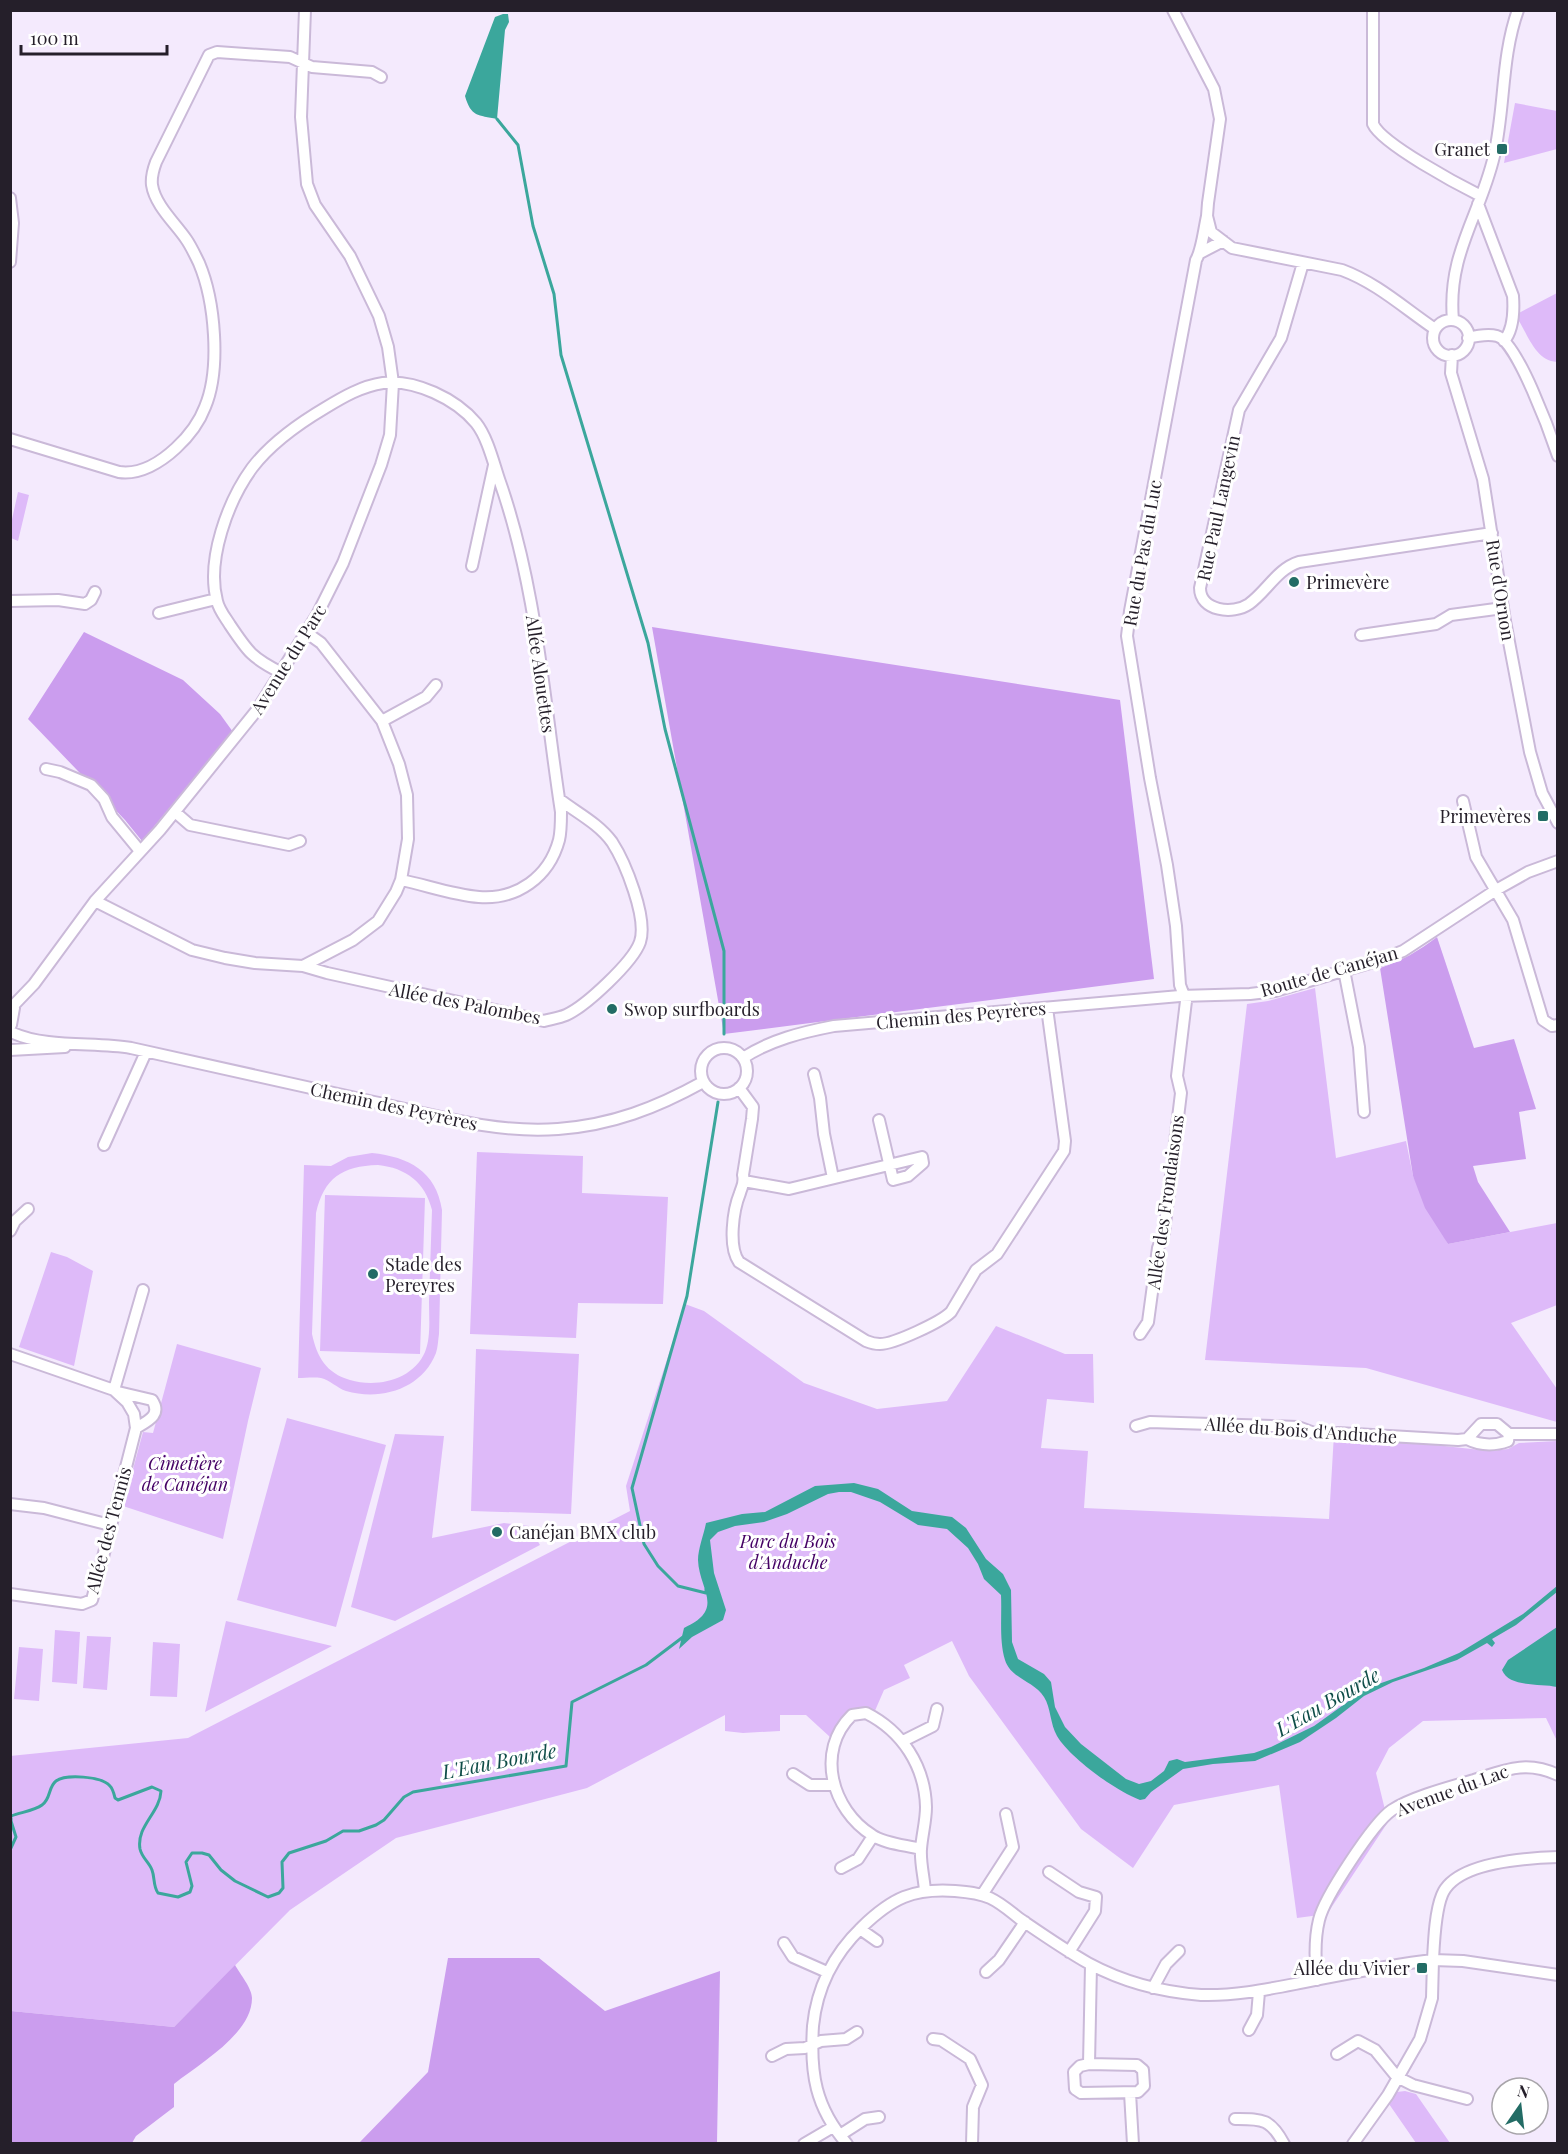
<svg xmlns="http://www.w3.org/2000/svg" width="1568" height="2154" font-family="'Playfair Display',serif">
<rect width="100%" height="100%" fill="#f4eafd"/>
<path fill="#debaf9" fill-rule="evenodd" d="M 1515,103 L 1557,111 L 1557,149 L 1504,163 Z
M 1557,293 L 1557,362 C 1534,361 1527,331 1515,315 Z
M 18,492 L 29,495 L 18,541 L 11,538 L 11,524 Z
M 1315,988 L 1336,1158 L 1406,1141 L 1413,1176 L 1448,1244 L 1557,1223 L 1557,1305 L 1511,1323 L 1557,1389 L 1557,1422 L 1366,1368 L 1205,1360 L 1247,1004 L 1268,1001 Z
M 477,1152 L 583,1156 L 582,1193 L 668,1197 L 663,1304 L 578,1303 L 576,1338 L 470,1334 Z
M 372,1153 C 409,1157 436,1171 442,1210 L 439,1334 C 438,1340 438,1347 436,1353 C 422,1389 381,1401 346,1391 C 337,1388 330,1380 321,1378 C 314,1377 305,1378 298,1378 L 304,1165 L 331,1166 L 348,1157 ZM 378,1165 C 406,1168 425,1182 432,1210 C 431,1241 430,1271 429,1302 C 429,1318 431,1337 425,1352 C 413,1380 377,1388 350,1380 C 326,1373 317,1357 312,1334 L 316,1213 C 324,1178 342,1166 378,1165 Z
M 325,1195 L 425,1198 L 420,1354 L 320,1351 Z
M 51,1252 L 67,1257 L 93,1271 L 74,1366 L 19,1347 Z
M 685,1304 L 704,1311 L 804,1383 L 877,1409 L 947,1401 L 996,1326 L 1065,1354 L 1093,1354 L 1094,1403 L 1047,1399 L 1041,1448 L 1088,1451 L 1084,1508 L 1329,1519 L 1334,1434 L 1490,1451 L 1508,1449 L 1519,1443 L 1557,1441 L 1557,1741 L 1546,1718 L 1423,1721 L 1389,1748 L 1376,1773 L 1388,1822 L 1327,1914 L 1297,1918 L 1279,1785 L 1174,1805 L 1133,1868 L 1081,1829 L 969,1676 L 952,1641 L 904,1665 L 910,1678 L 884,1690 L 874,1713 L 859,1713 L 837,1738 L 830,1737 L 806,1715 L 780,1715 L 780,1731 L 743,1733 L 725,1731 L 725,1715 L 587,1788 L 396,1838 L 290,1910 L 174,2027 L 11,2011 L 10,1756 L 188,1738 L 630,1511 L 626,1486 Z
M 177,1344 L 261,1368 L 248,1421 L 223,1539 L 123,1506 L 143,1432 L 153,1433 Z
M 476,1349 L 579,1354 L 571,1514 L 471,1511 Z
M 287,1418 L 386,1445 L 336,1627 L 237,1600 Z
M 395,1434 L 444,1436 L 432,1538 L 504,1523 L 529,1526 L 540,1545 L 395,1621 L 351,1607 Z
M 226,1621 L 332,1646 L 205,1712 Z
M 55,1630 L 80,1632 L 77,1684 L 52,1682 Z
M 87,1636 L 111,1637 L 107,1690 L 83,1688 Z
M 153,1642 L 180,1644 L 177,1697 L 150,1696 Z
M 19,1647 L 43,1649 L 39,1701 L 14,1699 Z
M 1405,2091 L 1416,2094 L 1450,2143 L 1416,2143 L 1389,2104 L 1397,2092 Z"/>
<path fill="#cb9dee" d="M 652,627 L 1120,700 L 1154,979 L 724,1034 Z
M 84,632 L 183,680 L 220,714 L 233,732 L 142,841 L 125,820 L 28,719 Z
M 1437,937 L 1474,1048 L 1514,1039 L 1536,1109 L 1519,1112 L 1526,1159 L 1473,1166 L 1478,1182 L 1510,1232 L 1448,1244 L 1425,1208 L 1413,1176 L 1380,968 C 1401,961 1419,951 1437,937 Z
M 448,1958 L 539,1958 L 605,2011 L 720,1971 L 717,2143 L 359,2143 L 428,2072 Z
M 235,1965 C 240,1974 252,1988 252,1998 C 252,2034 200,2063 174,2084 L 174,2107 L 136,2136 L 132,2143 L 11,2143 L 11,2011 L 174,2027 Z"/>
<path fill="#3ba79c" d="M 503,14 L 508,14 L 509,22 L 505,30 L 497,119 C 478,115 471,117 465,96 L 495,17 Z
M 854,1483 L 878,1489 L 912,1511 L 952,1517 L 966,1528 L 986,1559 L 1003,1574 L 1011,1590 L 1012,1642 L 1018,1659 L 1044,1674 L 1051,1682 L 1055,1707 L 1065,1727 L 1081,1744 L 1126,1779 L 1139,1784 L 1151,1781 L 1164,1771 L 1169,1761 L 1177,1759 L 1185,1762 L 1254,1753 L 1271,1747 L 1314,1726 L 1367,1688 L 1424,1668 L 1459,1653 L 1523,1614 L 1557,1586 L 1557,1592 L 1516,1625 L 1492,1639 L 1495,1643 L 1492,1647 L 1487,1643 L 1457,1660 L 1393,1682 L 1364,1696 L 1336,1718 L 1300,1742 L 1255,1761 L 1213,1764 L 1183,1769 L 1151,1792 L 1145,1799 L 1140,1800 C 1116,1791 1070,1758 1057,1736 C 1050,1724 1051,1708 1044,1697 C 1034,1681 1011,1679 1005,1660 C 999,1640 1002,1616 1001,1595 L 984,1579 L 978,1564 L 968,1548 L 947,1529 L 918,1525 L 880,1502 L 851,1492 L 839,1492 L 828,1494 L 787,1514 L 764,1522 L 735,1526 L 718,1532 L 710,1540 L 714,1573 L 726,1610 L 723,1620 L 692,1637 L 679,1649 L 684,1628 C 726,1609 699,1590 698,1560 C 698,1549 704,1534 706,1523 L 742,1514 L 765,1512 L 815,1486 Z
M 1557,1627 L 1557,1687 C 1541,1683 1509,1688 1502,1670 L 1508,1660 Z"/>
<g fill="none" stroke-linecap="round" stroke-linejoin="round">
<path stroke="#3ba79c" stroke-width="3" d="M 497,119 L 518,145 L 533,226 L 554,294 L 561,355 L 648,643 L 665,729 L 724,951 L 724,1034
M 706,1589 L 706,1593 L 678,1586 L 658,1566 L 644,1544 L 632,1488 L 687,1296 L 718,1102
M 10,1850 L 16,1837 L 11,1821 L 11,1816 C 21,1812 34,1811 42,1805 C 51,1799 48,1787 56,1781 C 66,1774 101,1776 110,1786 C 113,1789 114,1794 115,1798 L 118,1800 L 152,1787 L 161,1791 C 160,1813 136,1826 140,1849 C 142,1858 149,1862 152,1870 C 155,1878 153,1886 158,1893 L 178,1897 L 190,1892 L 192,1886 L 186,1862 L 192,1853 L 202,1853 L 209,1855 L 221,1870 L 235,1881 L 268,1897 L 279,1893 L 283,1888 L 282,1862 L 289,1853 L 326,1841 L 343,1831 L 359,1831 L 376,1825 L 384,1820 L 404,1797 L 413,1792 L 566,1766 L 572,1702 L 646,1665 L 683,1637"/>
<defs>
<path id="minor" d="M 1173,10 L 1214,89 L 1220,119 L 1208,203 L 1207,216 L 1211,232 L 1232,248 L 1342,270 C 1377,283 1404,308 1435,329
M 1373,10 L 1373,124 C 1382,144 1459,185 1481,196
M 10,198 L 13,223 L 10,262
M 1478,204 L 1513,296 C 1514,310 1514,329 1504,341
M 1200,253 L 1223,241
M 1303,263 L 1281,338 L 1239,410 L 1200,588 C 1200,611 1233,615 1249,604 C 1267,591 1277,569 1299,562 L 1492,533
M 1453,320 C 1447,254 1480,216 1494,156 C 1505,108 1501,57 1518,10
M1433 338a18 18 0 1 1 36 0a18 18 0 1 1-36 0Z
M 1468,338 C 1476,336 1489,334 1497,336 C 1517,341 1551,435 1558,456
M 1452,355 L 1451,373 L 1483,479 L 1505,621 L 1530,752 L 1542,793 L 1558,823
M 10,439 L 119,472 C 140,475 161,462 176,448 C 189,436 199,423 205,407 C 221,369 215,301 199,263 C 195,255 191,246 186,239 C 175,223 155,205 152,185 C 151,177 153,170 156,162 L 209,55 L 217,52 L 290,57 L 312,67 L 372,72 L 381,77
M 472,566 L 494,465
M 10,601 L 58,600 L 85,604 L 91,600 L 95,592
M 159,613 L 216,599
M 1361,635 L 1436,624 L 1451,615 L 1503,608
M 282,673 C 252,658 248,652 230,625 C 225,617 219,610 217,601 C 206,560 228,501 252,468 C 271,443 298,424 325,408 C 343,397 362,386 383,383 C 415,379 456,399 476,423 C 488,438 494,465 500,482 C 537,588 544,702 561,812 C 561,821 561,832 559,840 C 549,877 517,900 479,897 C 453,895 426,885 401,880
M 382,721 L 426,697 L 436,685
M 46,769 L 60,772 L 91,785 L 104,799 L 112,817 L 140,851
M 1463,801 L 1476,857 L 1513,920 L 1543,1020 L 1552,1026 L 1558,1025
M 175,812 L 190,825 L 289,845 L 300,841
M 95,901 L 192,950 L 225,958 L 255,963 L 303,966 L 353,940 L 378,921 L 396,892 L 401,880 L 408,839 L 407,795 L 399,764 L 382,721 L 321,643 L 307,633
M 303,966 L 327,973 L 544,1021 C 551,1019 559,1018 566,1015 C 586,1006 633,962 640,942 C 648,918 625,862 612,842 C 598,823 577,813 559,799
M 1344,970 L 1359,1047 L 1364,1112
M 10,1009 L 34,984 L 95,901 L 160,830 L 257,710 L 317,615 L 343,563 L 381,465 L 390,435 L 393,383 L 388,347 L 379,316 L 350,256 L 315,205 L 307,184 L 301,117 L 305,10
M 11,1025 L 14,1008
M 13,1033 C 46,1048 95,1042 131,1048 C 212,1066 293,1084 374,1102 C 434,1115 497,1134 558,1129 C 612,1125 656,1108 703,1082
M701 1071a23 23 0 1 1 46 0a23 23 0 1 1-46 0Z
M 10,1050 L 65,1047
M 743,1058 C 770,1040 803,1032 834,1026 L 1180,996 L 1250,994 L 1275,991 L 1380,960 L 1403,951 L 1496,890 L 1528,872 L 1558,861
M 814,1074 L 820,1098 L 824,1134 L 833,1178
M 739,1088 L 753,1107 L 752,1119 L 743,1175 C 745,1183 742,1186 740,1193 C 733,1210 728,1247 739,1262 L 866,1341 C 871,1343 875,1344 880,1344 C 894,1344 941,1322 951,1312 L 976,1270 L 997,1254 L 1064,1151 L 1065,1141 L 1047,1008
M 104,1145 L 146,1052
M 744,1181 L 789,1189 L 922,1157 L 923,1163 L 908,1176 L 893,1180 L 879,1120
M 10,1231 L 15,1221 L 28,1209
M 1140,1334 L 1148,1322 L 1158,1248 L 1164,1232 L 1181,1093 L 1177,1076 L 1186,1001 L 1180,985 L 1176,926 L 1167,865 L 1150,778 L 1127,636 L 1130,611 L 1196,260 C 1202,250 1204,229 1207,216
M 10,1354 L 114,1390 L 127,1402 L 134,1414 L 136,1428 L 92,1600 L 82,1604 L 10,1594
M 114,1390 L 143,1290
M 118,1392 L 152,1400 C 162,1415 148,1421 136,1428
M 1136,1426 L 1150,1422 L 1298,1427 L 1317,1434 L 1338,1433 L 1458,1440 L 1467,1439
M 1467,1439 L 1481,1424 L 1497,1424 L 1509,1434 L 1558,1434
M 1467,1439 C 1481,1446 1494,1446 1508,1441 L 1509,1434
M 10,1504 L 44,1508 L 110,1525
M 903,1741 L 933,1726 L 937,1709
M 793,1774 L 810,1785 L 833,1785
M 921,1849 C 906,1845 885,1844 872,1835 C 832,1810 815,1751 852,1715 L 866,1713 C 902,1731 925,1766 926,1807 C 926,1821 922,1835 921,1849 C 920,1862 924,1877 925,1891
M 1558,1857 C 1527,1858 1455,1862 1442,1895 C 1435,1912 1434,1941 1433,1960 L 1463,1961 L 1558,1975
M 841,1868 L 858,1859 L 873,1836
M 1049,1872 L 1079,1892 L 1096,1897 L 1095,1911 L 1069,1952
M 982,1895 L 1013,1847 L 1006,1814
M 860,1929 L 877,1941
M 784,1943 L 793,1957 L 827,1972
M 986,1972 L 999,1960 L 1025,1922
M 1317,1980 C 1315,1960 1314,1940 1319,1920 C 1324,1898 1373,1823 1392,1810 C 1412,1797 1450,1787 1474,1780 C 1505,1770 1526,1760 1558,1775
M 1153,1988 L 1166,1964 L 1179,1951
M 1249,2030 L 1257,2015 L 1259,1992
M 933,2039 L 941,2040 L 970,2059 L 982,2085 L 973,2107 L 972,2144
M 1337,2054 L 1358,2041 L 1375,2050 L 1397,2077 L 1413,2085 L 1467,2099
M 772,2056 L 786,2049 L 805,2048 L 821,2041 L 846,2039 L 857,2032
M 1089,2064 L 1137,2065 L 1143,2070 L 1144,2086 L 1138,2092 L 1081,2093 L 1075,2089 L 1074,2072 L 1080,2066 Z
M 1089,2064 L 1091,1965
M 1130,2093 L 1133,2144
M 1235,2119 C 1262,2119 1270,2118 1284,2144
M 840,2135 L 865,2119 L 879,2117
M 804,2144 L 833,2127
M 847,2144 C 815,2107 810,2073 813,2026 C 817,1986 834,1954 862,1927 C 892,1898 913,1888 955,1891 C 967,1892 979,1893 990,1898 C 1001,1903 1011,1912 1020,1919 C 1042,1934 1065,1950 1088,1963 C 1123,1982 1162,1992 1201,1995 C 1233,1996 1264,1990 1295,1984 C 1341,1975 1387,1965 1433,1960 L 1432,1998 L 1420,2039 L 1388,2095 L 1353,2144"/>
</defs>
<use href="#minor" stroke="#cab9d8" stroke-width="14"/>
<use href="#minor" stroke="#fff" stroke-width="10"/>
</g>
<g fill="#236c65" stroke="#fff" stroke-width="2">
<rect x="1496" y="143" width="12" height="12" rx="3"/>
<circle cx="1294" cy="582" r="6"/>
<rect x="1537" y="810" width="12" height="12" rx="3"/>
<circle cx="612" cy="1009" r="6"/>
<circle cx="373" cy="1274" r="6"/>
<circle cx="497" cy="1532" r="6"/>
<rect x="1416" y="1962" width="12" height="12" rx="3"/>
</g>
<g text-anchor="middle" dominant-baseline="central" stroke-width="6" stroke-linejoin="round" paint-order="stroke">
<g font-size="18" fill="#251f2a" stroke="#fff" text-anchor="start">
<text x="1490" y="149" text-anchor="end">Granet</text>
<text x="1306" y="582">Primevère</text>
<text x="1531" y="816" text-anchor="end">Primevères</text>
<text x="624" y="1009">Swop surfboards</text>
<text x="385" y="1264">Stade des<tspan x="385" dy="21">Pereyres</tspan></text>
<text x="509" y="1532">Canéjan BMX club</text>
<text x="1410" y="1968" text-anchor="end">Allée du Vivier</text>
</g>
<g font-size="18" fill="#251f2a" stroke="#fff">
<text transform="translate(1218 508) rotate(-78)">Rue Paul Langevin</text>
<text transform="translate(1142 553) rotate(-80)">Rue du Pas du Luc</text>
<text transform="translate(1501 590) rotate(81)">Rue d'Ornon</text>
<text transform="translate(288 659) rotate(-58)">Avenue du Parc</text>
<text transform="translate(541 674) rotate(82)">Allée Alouettes</text>
<text transform="translate(1329 971) rotate(-16)">Route de Canéjan</text>
<text transform="translate(465 1003) rotate(11)">Allée des Palombes</text>
<text transform="translate(961 1015) rotate(-5)">Chemin des Peyrères</text>
<text transform="translate(394 1106) rotate(12)">Chemin des Peyrères</text>
<text transform="translate(1165 1202) rotate(-82)">Allée des Frondaisons</text>
<text transform="translate(1301 1430) rotate(4)">Allée du Bois d'Anduche</text>
<text transform="translate(108 1530) rotate(-75)">Allée des Tennis</text>
<text transform="translate(1452 1790) rotate(-20)">Avenue du Lac</text>
</g>
<g font-size="18" font-style="italic" fill="#440064" stroke="#fff">
<text x="185" y="1463">Cimetière<tspan x="185" dy="21">de Canéjan</tspan></text>
<text x="788" y="1541">Parc du Bois<tspan x="788" dy="21">d'Anduche</tspan></text>
</g>
<g font-size="20" font-style="italic" fill="#0f4d48" stroke="#fff">
<text transform="translate(1327 1701) rotate(-30)">L'Eau Bourde</text>
<text transform="translate(499 1760) rotate(-11)">L'Eau Bourde</text>
</g>
</g>
<rect width="1568" height="2154" fill="none" stroke="#251f2a" stroke-width="24"/>
<g transform="translate(1520 2106) rotate(14)"><circle r="28" fill="#ffffff" stroke="#a8a5aa" stroke-width="1.5"/>
<path d="M0-4.5L10 22L0 15L-10 22Z" fill="#236c65"/>
<text y="-9" font-size="16" font-weight="bold" text-anchor="middle" fill="#251f2a">N</text>
</g>
<path d="M21 45v9h146v-9" fill="none" stroke="#251f2a" stroke-width="3"/>
<text x="30" y="45" font-size="18" fill="#251f2a" stroke="#ffffff" stroke-width="4.5" paint-order="stroke">100 m</text>
</svg>
